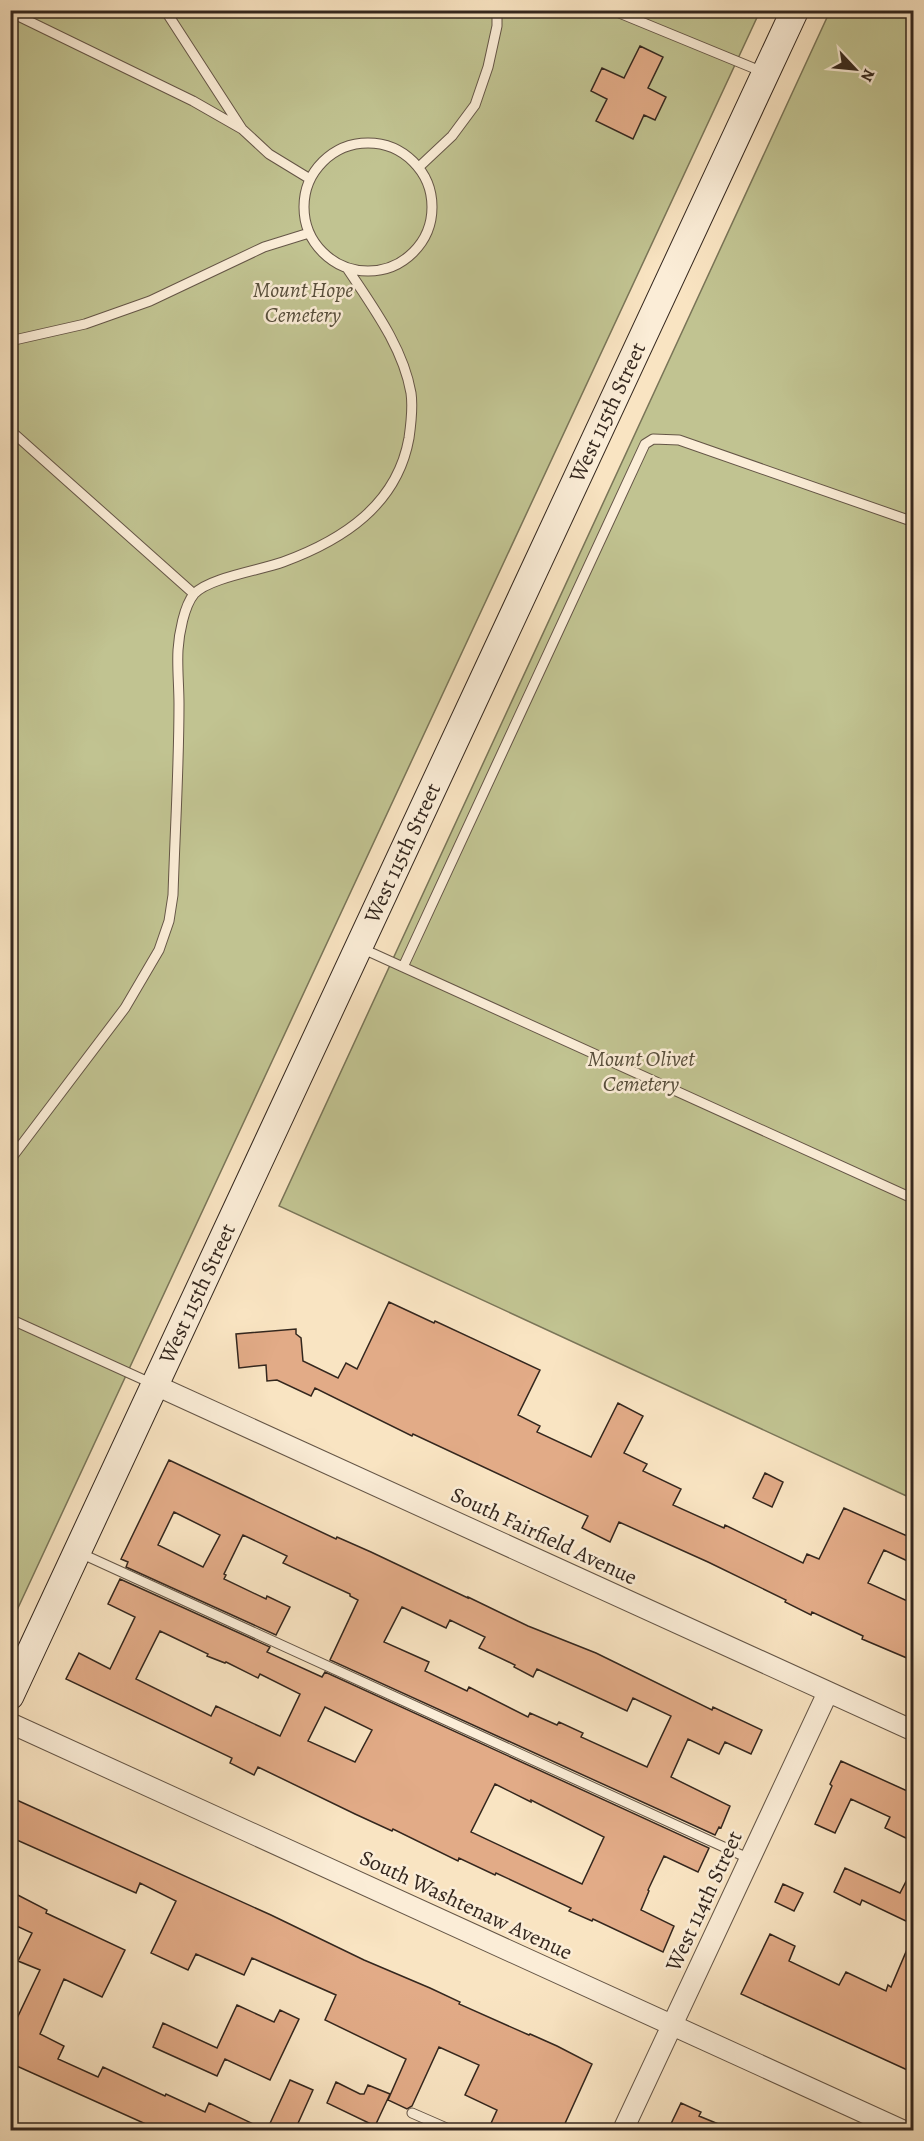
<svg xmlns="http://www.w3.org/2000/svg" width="924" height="2141" font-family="Alegreya,serif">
<rect width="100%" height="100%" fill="#f9e4c2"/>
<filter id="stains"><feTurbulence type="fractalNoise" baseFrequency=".00333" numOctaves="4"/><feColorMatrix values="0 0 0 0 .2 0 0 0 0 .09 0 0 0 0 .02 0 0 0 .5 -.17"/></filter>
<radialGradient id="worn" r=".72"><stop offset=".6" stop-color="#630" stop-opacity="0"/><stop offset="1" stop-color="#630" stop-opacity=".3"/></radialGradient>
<path fill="#c1c391" stroke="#7a7558" stroke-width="1.5" d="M 11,11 L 760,11 L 11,1623 Z
M 830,11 L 913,11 L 913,1499 L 279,1206 Z"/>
<path fill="#e2ab87" stroke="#34271e" stroke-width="1.5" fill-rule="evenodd" d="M 640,46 L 663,57 L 648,88 L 666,97 L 655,120 L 644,115 L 633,139 L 596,121 L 607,99 L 591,91 L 602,68 L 624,78 Z
M 389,1302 L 434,1323 L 435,1321 L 540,1370 L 518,1415 L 540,1426 L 537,1432 L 591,1457 L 618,1403 L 643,1416 L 624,1453 L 647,1464 L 643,1471 L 681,1489 L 673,1505 L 724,1528 L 725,1525 L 803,1563 L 807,1554 L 819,1559 L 844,1508 L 914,1539 L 914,1564 L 884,1550 L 868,1583 L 914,1604 L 914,1661 L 862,1639 L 863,1636 L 812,1612 L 811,1615 L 785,1602 L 786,1600 L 708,1562 L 619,1522 L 610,1542 L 582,1528 L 588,1516 L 413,1434 L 412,1436 L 315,1388 L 311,1396 L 277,1380 L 267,1381 L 266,1365 L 239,1368 L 236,1334 L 296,1329 L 296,1334 L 301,1338 L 303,1361 L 338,1378 L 346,1363 L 357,1369 Z
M 169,1460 L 336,1539 L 337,1537 L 371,1552 L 468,1598 L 468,1597 L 528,1626 L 596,1653 L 712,1710 L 713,1707 L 762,1730 L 751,1754 L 725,1742 L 719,1754 L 688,1739 L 671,1777 L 730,1806 L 721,1828 L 719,1827 L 715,1835 L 330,1660 L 358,1600 L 350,1596 L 350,1594 L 283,1563 L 287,1556 L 243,1535 L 224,1574 L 226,1575 L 224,1579 L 266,1599 L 267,1596 L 290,1607 L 276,1635 L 126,1567 L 128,1562 L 121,1559 ZM 174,1512 L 220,1535 L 203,1567 L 158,1545 ZM 402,1607 L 446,1628 L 450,1620 L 485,1637 L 479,1648 L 515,1665 L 514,1667 L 533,1677 L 537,1669 L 627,1711 L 633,1698 L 671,1716 L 647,1767 L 581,1737 L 583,1733 L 559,1722 L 557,1725 L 530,1713 L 528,1717 L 469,1687 L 467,1691 L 425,1671 L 429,1662 L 384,1642 Z
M 765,1473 L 783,1482 L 772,1507 L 753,1498 Z
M 120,1579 L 270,1647 L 267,1652 L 322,1677 L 325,1672 L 709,1848 L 698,1872 L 664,1856 L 648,1890 L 649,1891 L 641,1910 L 674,1926 L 663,1952 L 593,1919 L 592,1921 L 569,1911 L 571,1908 L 496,1873 L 495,1875 L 459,1858 L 458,1861 L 393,1829 L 392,1831 L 355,1814 L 258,1767 L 254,1775 L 230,1763 L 232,1758 L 66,1679 L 79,1653 L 110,1669 L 135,1617 L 108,1604 ZM 160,1631 L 208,1654 L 207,1656 L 225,1663 L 226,1662 L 258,1678 L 260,1674 L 300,1694 L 280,1736 L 216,1706 L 211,1716 L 136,1679 ZM 325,1707 L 372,1730 L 355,1762 L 308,1741 ZM 495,1784 L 531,1802 L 531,1800 L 604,1837 L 582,1884 L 471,1832 Z
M 841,1761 L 914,1794 L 914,1842 L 885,1828 L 890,1817 L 851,1799 L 835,1833 L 815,1824 L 832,1786 L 830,1784 Z
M 10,1797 L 271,1915 L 364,1960 L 430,1988 L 460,2002 L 459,2004 L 529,2035 L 530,2034 L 557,2046 L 592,2064 L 562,2130 L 488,2130 L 497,2110 L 465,2095 L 479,2065 L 439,2047 L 412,2106 L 407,2109 L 388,2100 L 406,2059 L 325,2020 L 336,1995 L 252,1958 L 244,1975 L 196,1954 L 188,1970 L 151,1953 L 176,1901 L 140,1883 L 136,1893 L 10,1837 Z
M 914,1866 L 914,1912 L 908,1922 L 862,1900 L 860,1905 L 834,1892 L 845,1868 L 900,1893 Z
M 783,1884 L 803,1893 L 794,1911 L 775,1902 Z
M 10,1891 L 47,1910 L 46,1913 L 125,1950 L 102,1997 L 64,1979 L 40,2034 L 64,2046 L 58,2059 L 98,2077 L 103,2067 L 165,2096 L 166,2094 L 205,2112 L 209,2103 L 266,2130 L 159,2130 L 10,2063 L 10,2033 L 40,1970 L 18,1961 L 32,1933 L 10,1923 Z
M 914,1933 L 914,2073 L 741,1994 L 770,1934 L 795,1946 L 789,1961 L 839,1985 L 846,1972 L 886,1991 L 888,1985 L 891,1987 Z
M 237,2005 L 274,2022 L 280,2010 L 299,2019 L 270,2080 L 225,2059 L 217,2076 L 153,2047 L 163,2023 L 217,2048 Z
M 290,2080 L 313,2090 L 295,2130 L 267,2130 Z
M 336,2082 L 360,2094 L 364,2094 L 368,2085 L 390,2094 L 375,2126 L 327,2103 Z
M 681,2103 L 701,2112 L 699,2116 L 733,2130 L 668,2130 Z"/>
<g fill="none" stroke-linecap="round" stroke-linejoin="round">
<defs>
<path id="lane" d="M 165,10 L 242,129 L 269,154 L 310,179
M 612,10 L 763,72
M 10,12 L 193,101 L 242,129
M304 207a64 64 0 1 1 128 0a64 64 0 1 1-128 0Z
M 419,167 L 452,136 L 475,105 L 488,67 L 497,26 L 497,10
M 10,341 L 85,324 L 150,301 L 264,247 L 309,233
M 10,430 L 194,594
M 361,948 L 914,1199
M 403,967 L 645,444 L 653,439 L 679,440 L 914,522
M 10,1160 L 125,1008 L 159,950 L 169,921 L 173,895 C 175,831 179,767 179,704 C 179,686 177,667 178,650 C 179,634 184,606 194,594 C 208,578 261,570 283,562 C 343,540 397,505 409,438 C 411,424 413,407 411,393 C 403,347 372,306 347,268
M 10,1319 L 153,1384
M 80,1553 L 750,1859
M 412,2113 L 451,2130"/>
<path id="street" d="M 155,1385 L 914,1731
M 10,1723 L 902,2130
M 623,2130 L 828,1692"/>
<g id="secondary">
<path id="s1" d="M 10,1696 L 795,10"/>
</g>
</defs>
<use href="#lane" stroke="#655647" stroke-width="11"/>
<use href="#street" stroke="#655647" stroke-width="22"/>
<use href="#secondary" stroke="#34271e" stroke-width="29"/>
<use href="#lane" stroke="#fbedd7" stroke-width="9"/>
<use href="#street" stroke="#fbedd7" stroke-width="20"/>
<use href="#secondary" stroke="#fbedd7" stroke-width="27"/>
</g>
<g text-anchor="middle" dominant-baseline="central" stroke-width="5" stroke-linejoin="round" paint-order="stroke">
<g font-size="22" font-style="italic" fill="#574e3b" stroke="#fbedd7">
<text x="303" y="290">Mount Hope<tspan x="303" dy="25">Cemetery</tspan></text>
<text x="641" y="1059">Mount Olivet<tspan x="641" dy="25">Cemetery</tspan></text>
</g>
<g font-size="22" fill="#34271e" stroke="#fbedd7">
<text stroke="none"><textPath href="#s1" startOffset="1416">West 115th Street</textPath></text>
<text stroke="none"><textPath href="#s1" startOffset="930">West 115th Street</textPath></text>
<text stroke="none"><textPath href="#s1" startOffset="444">West 115th Street</textPath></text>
<text transform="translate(544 1536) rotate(25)">South Fairfield Avenue</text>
<text transform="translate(704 1901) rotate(-65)">West 114th Street</text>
<text transform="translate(466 1905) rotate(25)">South Washtenaw Avenue</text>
</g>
</g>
<rect width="924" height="2141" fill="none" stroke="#f9e4c2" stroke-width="36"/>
<rect x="12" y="12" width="900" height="2117" fill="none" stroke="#34271e" stroke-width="3"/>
<rect x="18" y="18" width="888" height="2105" fill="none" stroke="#34271e" stroke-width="1.5"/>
<g transform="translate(855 69) rotate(116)" stroke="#fbedd7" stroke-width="4.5" paint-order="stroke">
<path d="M0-4.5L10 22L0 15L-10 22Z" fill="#34271e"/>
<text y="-9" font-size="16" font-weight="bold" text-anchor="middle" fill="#34271e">N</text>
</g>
<rect width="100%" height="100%" filter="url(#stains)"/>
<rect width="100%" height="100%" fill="url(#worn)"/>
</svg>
